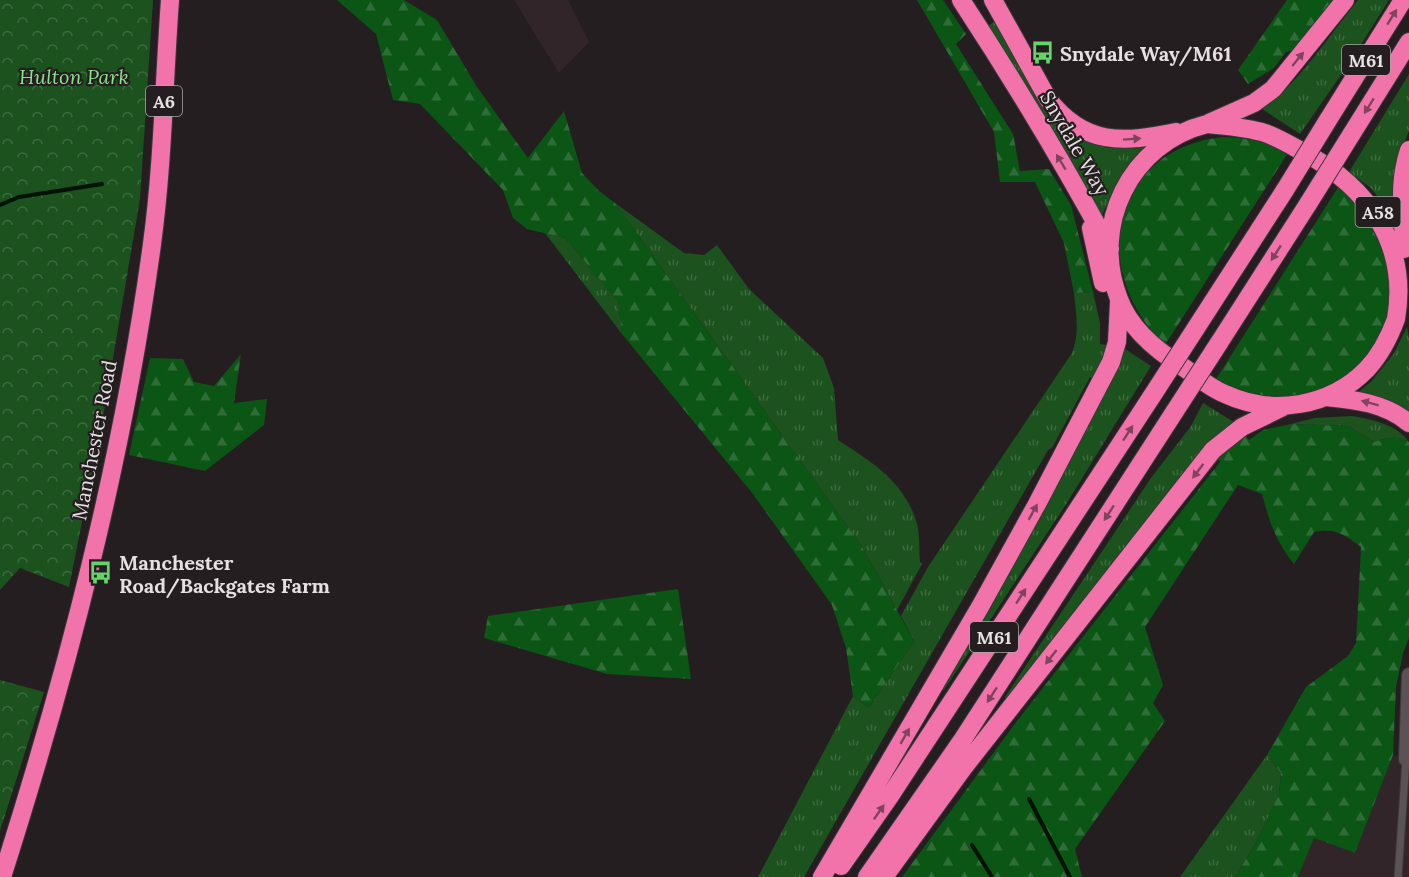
<svg xmlns="http://www.w3.org/2000/svg" width="1409" height="877" font-family="Lora,serif">
<defs>
<pattern id="grass-tufts" width="24" height="20" patternUnits="userSpaceOnUse" patternTransform="scale(1.5)"><rect width="24" height="20" fill="#1b521e"/><path d="M3 7l-1-3M5 7V3M7 7l1-3M15 17l-1-3M17 17v-4M19 17l1-3" fill="none" stroke="#3c6b3e"/></pattern>
<pattern id="forest-firs" width="22" height="20" patternUnits="userSpaceOnUse" patternTransform="scale(1.5)"><rect width="22" height="20" fill="#0b5515"/><path d="M5 1l3.5 6h-7zM16 11l3.5 6h-7z" fill="#2e6d37"/></pattern>
<pattern id="park-crowns" width="20" height="18" patternUnits="userSpaceOnUse" patternTransform="scale(1.5)"><rect width="20" height="18" fill="#1b521e"/><path d="M2 6a3 3 0 1 1 6 0M12 15a3 3 0 1 1 6 0" fill="none" stroke="#3c6b3e"/></pattern>
</defs>
<rect width="100%" height="100%" fill="#251e20"/>
<path fill="#322529" d="M 514,0 L 568,0 L 589,42 L 559,73 Z
M 1393,755 L 1409,759 L 1409,877 L 1298,877 L 1314,838 L 1355,853 Z"/>
<path fill="url(#grass-tufts)" d="M 1358,0 L 1389,0 L 1350,62 L 1300,134 L 1262,109 C 1297,86 1331,33 1358,0 Z
M 996,21 L 1090,142 L 1108,148 L 1145,148 L 1119,179 L 1102,215 L 1082,180 L 986,27 Z
M 1409,74 L 1409,131 L 1400,152 L 1393,180 L 1393,218 L 1372,189 L 1349,172 Z
M 615,203 L 684,253 L 704,255 L 717,245 L 749,289 L 823,358 L 834,388 L 838,440 C 873,463 905,482 917,524 C 920,536 919,550 920,562 L 922,564 L 897,610 L 861,545 Z
M 545,233 L 565,238 L 618,301 L 622,334 Z
M 1093,292 L 1100,323 L 1100,344 L 1106,345 L 1104,357 L 1095,379 L 1090,377 L 1052,448 L 1048,450 L 804,877 L 758,877 L 853,696 L 869,708 L 914,641 L 901,616 L 928,567 L 1072,353 C 1080,333 1076,314 1074,293 Z
M 1407,327 L 1409,338 L 1409,415 L 1354,395 L 1371,382 L 1394,353 Z
M 1122,347 L 1151,366 L 1065,506 L 944,690 L 942,689 L 1107,390 L 1118,364 Z
M 1203,403 L 1237,424 L 1008,698 L 1005,697 L 1151,478 L 1191,426 Z
M 1352,416 C 1371,419 1398,425 1409,442 C 1397,435 1387,438 1374,442 L 1348,426 L 1291,424 L 1315,418 Z
M 1267,755 L 1281,773 L 1279,794 L 1257,841 L 1235,877 L 1180,877 Z"/>
<path fill="url(#forest-firs)" d="M 337,0 L 404,0 L 437,20 L 477,87 L 528,158 L 564,111 L 582,173 L 599,191 L 615,203 L 861,545 L 914,641 L 869,708 L 853,696 L 846,648 L 832,605 L 753,494 L 622,334 L 618,301 L 565,238 L 527,229 L 513,218 L 503,190 L 420,104 L 393,100 L 376,34 Z
M 917,0 L 943,0 L 966,34 L 956,44 L 1013,134 L 1020,171 L 1049,169 L 1071,205 L 1093,292 L 1074,293 L 1064,243 L 1035,182 L 1000,182 L 994,132 Z
M 1287,0 L 1333,0 L 1295,50 L 1286,52 L 1274,68 L 1248,84 L 1238,70 Z
M 1222,137 C 1246,137 1267,142 1288,153 L 1165,345 C 1088,272 1109,151 1222,137 Z
M 1339,186 C 1352,199 1378,226 1384,244 C 1387,252 1387,263 1388,271 C 1389,278 1391,286 1390,294 C 1387,356 1329,404 1267,396 C 1259,395 1248,396 1240,392 C 1232,389 1224,383 1216,379 Z
M 241,354 L 234,403 L 267,399 L 264,425 L 205,471 L 129,455 L 150,358 L 183,359 L 194,382 L 214,386 Z
M 1291,424 L 1348,426 L 1374,442 C 1387,438 1397,435 1409,442 L 1409,638 L 1403,653 L 1396,687 L 1393,755 L 1355,853 L 1314,838 L 1298,877 L 1235,877 L 1257,841 L 1279,794 L 1281,773 L 1267,755 L 1306,687 L 1348,656 L 1356,643 L 1361,547 C 1344,534 1335,528 1314,532 L 1294,564 C 1275,540 1270,523 1262,494 L 1238,485 L 1145,627 L 1163,685 L 1153,703 L 1165,721 L 1075,849 L 1082,877 L 902,877 L 1017,721 L 1220,462 L 1218,459 L 1230,445 L 1244,434 L 1249,440 L 1263,430 Z
M 678,589 L 691,679 L 607,674 L 484,638 L 488,616 Z"/>
<path fill="url(#park-crowns)" d="M 0,0 L 153,0 L 140,199 L 103,417 L 69,587 L 20,568 L 0,590 Z
M 0,680 L 44,692 L 0,831 Z"/>
<g fill="none" stroke-linecap="round" stroke-linejoin="round">
<path stroke="#001001" stroke-width="4" d="M 0,205 L 19,197 L 102,184
M 1029,799 L 1070,877
M 972,845 L 992,877"/>
<defs>
<path id="lane" d="M 1398,877 L 1406,759"/>
<path id="street" d="M 1406,759 L 1409,675"/>
<path id="highway" d="M 961,0 C 1014,81 1064,164 1110,249
M 993,0 L 1048,99 C 1084,146 1123,143 1176,132
M 1328,120 L 1403,0
M 1209,123 L 1254,103 L 1273,89 L 1345,0
M 1207,124 C 1226,126 1246,127 1265,133 C 1279,138 1292,146 1305,153 C 1367,187 1409,243 1396,319 C 1389,338 1381,354 1367,369 C 1330,407 1272,416 1225,394 C 1210,388 1196,376 1183,367 C 1157,351 1130,329 1119,299 C 1090,226 1130,143 1207,124 Z
M 1351,135 L 1409,42
M 1091,228 L 1103,283
M 1404,249 C 1404,213 1397,187 1409,150
M 1196,328 L 1285,190
M 1219,343 L 1308,204
M 1326,397 C 1356,400 1385,403 1409,423
M 841,866 L 890,796 L 1152,396
M 2,877 C 68,670 123,459 152,244 C 163,163 164,81 170,0
M 822,877 L 980,607 L 1037,504 L 1111,362 L 1117,342 L 1119,302
M 867,877 L 963,739 L 1175,411
M 884,877 L 964,767 L 1213,450 L 1242,427 L 1283,407"/>
</defs>
<use href="#lane" stroke="#3d383a" stroke-width="9"/>
<use href="#street" stroke="#3d383a" stroke-width="16"/>
<use href="#highway" stroke="#3d383a" stroke-width="20"/>
<use href="#lane" stroke="#5a5255" stroke-width="7"/>
<use href="#street" stroke="#5a5255" stroke-width="14"/>
<use href="#highway" stroke="#f173aa" stroke-width="18"/>
<defs>
<path id="highway-bridge" d="M 1285,190 L 1328,120
M 1308,204 L 1351,135
M 1152,396 L 1196,328
M 1175,411 L 1219,343"/>
</defs>
<use href="#highway-bridge" stroke="#3d383a" stroke-width="20" stroke-linecap="butt"/>
<use href="#highway-bridge" stroke="#f173aa" stroke-width="18"/>
</g>
<defs><path id="oneway-solid" d="M-6-.8H1V-3.2L6.5 0L1 3.2V.8H-6Z" transform="scale(1.5)"/></defs>
<g fill="#81445e">
<use href="#oneway-solid" transform="translate(1392 17) rotate(-58)"/>
<use href="#oneway-solid" transform="translate(1298 59) rotate(-51)"/>
<use href="#oneway-solid" transform="translate(1369 106) rotate(122)"/>
<use href="#oneway-solid" transform="translate(1132 139) rotate(-4)"/>
<use href="#oneway-solid" transform="translate(1061 162) rotate(-121)"/>
<use href="#oneway-solid" transform="translate(1276 253) rotate(123)"/>
<use href="#oneway-solid" transform="translate(1370 403) rotate(-165)"/>
<use href="#oneway-solid" transform="translate(1128 433) rotate(-57)"/>
<use href="#oneway-solid" transform="translate(1198 471) rotate(127)"/>
<use href="#oneway-solid" transform="translate(1033 512) rotate(-61)"/>
<use href="#oneway-solid" transform="translate(1109 513) rotate(123)"/>
<use href="#oneway-solid" transform="translate(1021 596) rotate(-57)"/>
<use href="#oneway-solid" transform="translate(1051 657) rotate(128)"/>
<use href="#oneway-solid" transform="translate(992 695) rotate(123)"/>
<use href="#oneway-solid" transform="translate(905 736) rotate(-60)"/>
<use href="#oneway-solid" transform="translate(879 812) rotate(-55)"/>
</g>
<defs>
<symbol id="bus-bare" viewBox="-9 -9 18 18"><path d="M-5-6H5V4H4V6H2V4H-2V6H-4V4H-5ZM-3.5-4V0h7V-4ZM-3.5 1.2v1.5H-2V1.2ZM2 1.2v1.5H3.5V1.2Z" fill="#63d468" stroke="#251e20" stroke-width="2.5" paint-order="stroke"/></symbol>
</defs>
<g fill-rule="evenodd">
<use href="#bus-bare" x="1026" y="36" width="33" height="33"/>
<use href="#bus-bare" x="84" y="556" width="33" height="33"/>
</g>
<g text-anchor="middle" dominant-baseline="central" stroke-width="4.5" stroke-linejoin="round" paint-order="stroke">
<g fill="#251e20" stroke="#aba6a8" stroke-width="1.5">
<rect x="1342" y="45" width="48" height="30" rx="4.5"/>
<rect x="146" y="86" width="36" height="30" rx="4.5"/>
<rect x="1355.5" y="197" width="45" height="30" rx="4.5"/>
<rect x="970" y="622" width="48" height="30" rx="4.5"/>
</g>
<g font-size="18" font-weight="bold" fill="#e5e0e2">
<text x="1366" y="60">M61</text>
<text x="164" y="101">A6</text>
<text x="1378" y="212">A58</text>
<text x="994" y="637">M61</text>
</g>
<g font-size="20" font-weight="bold" fill="#e5e0e2" stroke="#251e20" text-anchor="start">
<text x="1060" y="53">Snydale Way/M61</text>
<text x="119" y="562">Manchester<tspan x="119" dy="23">Road/Backgates Farm</tspan></text>
</g>
<g font-size="20" font-style="italic" fill="#89e28b" stroke="#251e20">
<text x="74" y="76">Hulton Park</text>
</g>
<g font-size="20" fill="#e5e0e2" stroke="#251e20">
<text transform="translate(1075 143) rotate(60)">Snydale Way</text>
<text transform="translate(94 440) rotate(-79)">Manchester Road</text>
</g>
</g>
</svg>
